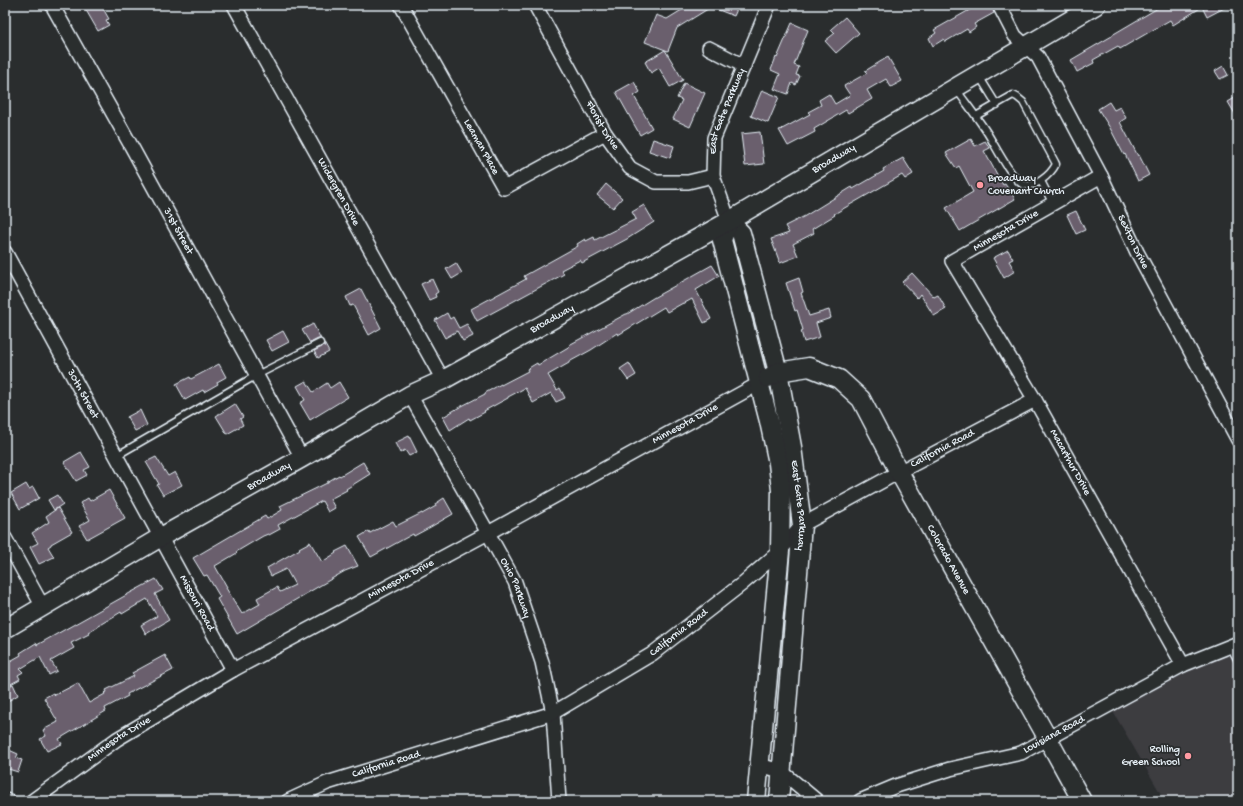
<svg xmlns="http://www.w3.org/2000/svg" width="1243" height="806" font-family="'Gochi Hand',sans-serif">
<rect width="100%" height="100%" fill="#2a2d2e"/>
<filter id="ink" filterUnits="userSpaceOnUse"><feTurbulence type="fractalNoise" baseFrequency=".025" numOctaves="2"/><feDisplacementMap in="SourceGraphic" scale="8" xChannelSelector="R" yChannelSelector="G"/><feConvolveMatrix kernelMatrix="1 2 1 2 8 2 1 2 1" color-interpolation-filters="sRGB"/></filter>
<g filter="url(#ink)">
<path fill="#3d3c41" d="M 1238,649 L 1238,801 L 1165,801 L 1112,710 L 1173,677 Z"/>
<path fill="#6a5e6d" stroke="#e8f1f8" d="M 83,5 L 101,5 L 109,19 L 106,20 L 109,25 L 98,31 Z
M 683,5 L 739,5 L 734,16 L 711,7 L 677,28 L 668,51 L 645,42 L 656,15 L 667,19 L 685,8 Z
M 971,5 L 991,5 L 994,13 L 974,24 L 976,27 L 969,32 L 967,29 L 945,42 L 944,39 L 933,46 L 929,38 L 936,33 L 934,30 L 973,8 Z
M 1163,5 L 1230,5 L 1207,17 L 1202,7 L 1173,25 L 1170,20 L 1120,49 L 1118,46 L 1093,60 L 1094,63 L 1077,72 L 1071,60 L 1088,50 L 1112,36 L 1112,35 Z
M 845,17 L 859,33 L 836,53 L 825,41 L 835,33 L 831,29 Z
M 792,23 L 808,30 L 794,65 L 799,67 L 796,75 L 800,76 L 796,85 L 792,83 L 788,94 L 774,89 L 780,74 L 771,70 L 776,57 L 777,58 Z
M 665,50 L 683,80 L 670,87 L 659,68 L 651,73 L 645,62 Z
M 888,57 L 902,81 L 891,87 L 886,79 L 867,90 L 872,99 L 848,113 L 846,110 L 814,129 L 815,132 L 788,146 L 779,130 L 783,129 L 782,129 L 810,114 L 808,112 L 821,105 L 819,100 L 829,94 L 835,104 L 850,95 L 844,86 L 867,73 L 865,71 Z
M 1223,66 L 1228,75 L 1220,79 L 1215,71 Z
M 634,82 L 640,92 L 634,96 L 652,128 L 640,135 L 616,92 Z
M 684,83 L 705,93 L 690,127 L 673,119 L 682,100 L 677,98 Z
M 762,90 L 779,97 L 768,123 L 751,116 Z
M 1238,96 L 1238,119 L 1228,102 Z
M 1109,102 L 1114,110 L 1120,107 L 1126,118 L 1120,122 L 1138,156 L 1139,155 L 1149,175 L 1138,181 L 1125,154 L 1124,155 L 1110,128 L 1098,109 Z
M 760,132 L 764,164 L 745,166 L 741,134 Z
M 653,139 L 674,146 L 670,158 L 649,151 Z
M 971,139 L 975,146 L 985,141 L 990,148 L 984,151 L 1003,185 L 1005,184 L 1015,199 L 960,231 L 946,208 L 973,192 L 959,166 L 956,168 L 946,153 Z
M 903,158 L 913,174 L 905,179 L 902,175 L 834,214 L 835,215 L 812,229 L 814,233 L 793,244 L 798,256 L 780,263 L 771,239 L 789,233 L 785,226 L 805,216 L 852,187 L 853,189 L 884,171 L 883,169 Z
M 606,184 L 622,198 L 613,208 L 597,195 Z
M 644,205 L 654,222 L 627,239 L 582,263 L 580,260 L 561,270 L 564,274 L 477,321 L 471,309 L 526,279 L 524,276 L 578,246 L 577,244 L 585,239 L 586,241 L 594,237 L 595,240 L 636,219 L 632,212 Z
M 1076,211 L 1085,230 L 1076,234 L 1067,215 Z
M 1008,250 L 1013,259 L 1009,261 L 1015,271 L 1004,278 L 993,258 Z
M 456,263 L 462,273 L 452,279 L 446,269 Z
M 712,265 L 719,276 L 696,290 L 711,319 L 704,323 L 692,299 L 683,304 L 683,303 L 667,312 L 664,307 L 618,335 L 617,333 L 591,350 L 569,362 L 569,363 L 548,375 L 557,390 L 560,388 L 565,398 L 556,402 L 551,393 L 533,403 L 525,388 L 508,397 L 508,398 L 484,411 L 485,412 L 470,420 L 469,418 L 450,430 L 443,417 L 458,408 L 485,394 L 485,393 L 501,384 L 501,385 L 528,371 L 527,369 L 537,363 L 538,365 L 570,346 L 569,345 L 626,314 L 627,314 L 653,298 Z
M 912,273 L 934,297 L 938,295 L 946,309 L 934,316 L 920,294 L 917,298 L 902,282 Z
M 799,278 L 803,292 L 801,293 L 809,316 L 829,310 L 831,318 L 816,323 L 820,337 L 804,342 L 801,331 L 803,330 L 797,310 L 795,311 L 786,283 Z
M 432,279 L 438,292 L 435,294 L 436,297 L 429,300 L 421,284 Z
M 361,289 L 381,328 L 369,335 L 353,305 L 350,306 L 346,297 Z
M 447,313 L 450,319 L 453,317 L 459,328 L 467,324 L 473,336 L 463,341 L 457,331 L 445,338 L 435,320 Z
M 313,324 L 321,339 L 318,339 L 310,343 L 302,330 Z
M 283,331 L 289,342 L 272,351 L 266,340 Z
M 324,343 L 329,352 L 318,358 L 314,351 L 322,347 Z
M 629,363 L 636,375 L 628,380 L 620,369 Z
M 219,364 L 226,377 L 217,382 L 218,384 L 204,392 L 203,390 L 185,400 L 176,384 L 190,377 L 191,379 Z
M 306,381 L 313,392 L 327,383 L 330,388 L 339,382 L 348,397 L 310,420 L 300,403 L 305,400 L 297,386 Z
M 235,404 L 243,417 L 240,419 L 243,425 L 227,434 L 216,416 Z
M 140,410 L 147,425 L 135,431 L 127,417 Z
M 409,436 L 417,452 L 409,456 L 405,450 L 400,453 L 395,443 Z
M 81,452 L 90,467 L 84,470 L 87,475 L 76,481 L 64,462 Z
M 156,457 L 168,476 L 175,472 L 182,485 L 163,495 L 157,485 L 159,484 L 146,462 Z
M 363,462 L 370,474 L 346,489 L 347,490 L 330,499 L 335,508 L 328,512 L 322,501 L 278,525 L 280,529 L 269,535 L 268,534 L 263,536 L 236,552 L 237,553 L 215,566 L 227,587 L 226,588 L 242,614 L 260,604 L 257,598 L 277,587 L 280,592 L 295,585 L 286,569 L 271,576 L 267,568 L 300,549 L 299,548 L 310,542 L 322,562 L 336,553 L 335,552 L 347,546 L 358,566 L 345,571 L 237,634 L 217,599 L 220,597 L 207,575 L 204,576 L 193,558 L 265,516 L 267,519 L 282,510 L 280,506 L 327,483 L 327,482 L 339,475 L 340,476 Z
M 26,484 L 29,489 L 33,487 L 39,498 L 20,509 L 11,493 Z
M 109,490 L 125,518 L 87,539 L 79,526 L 90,520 L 80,503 L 88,498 L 90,501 Z
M 57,495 L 63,504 L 54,510 L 48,500 Z
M 444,498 L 453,514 L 427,529 L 414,536 L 413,534 L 371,557 L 359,537 L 369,531 L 370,533 L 393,521 L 396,526 L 422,513 L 422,514 L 436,506 L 435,504 Z
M 58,508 L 72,532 L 51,544 L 51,545 L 48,547 L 54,557 L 39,564 L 30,547 L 38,543 L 32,533 L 49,522 L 46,516 Z
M 156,579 L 163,590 L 155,594 L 169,620 L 146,634 L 141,625 L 157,616 L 147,599 L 122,614 L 121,612 L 88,632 L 89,634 L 71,643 L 74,648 L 51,661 L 57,671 L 49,675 L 40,657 L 20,669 L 23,672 L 18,675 L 20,679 L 9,685 L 5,679 L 5,664 L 21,655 L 20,653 L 36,643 L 37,645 L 82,620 L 130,593 Z
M 165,655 L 173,670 L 127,694 L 128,696 L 105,708 L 106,711 L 59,739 L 62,744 L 47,751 L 40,739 L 46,736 L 43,730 L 58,722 L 44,698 L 53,693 L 55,695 L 78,683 L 89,703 L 105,694 L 104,693 L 107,692 L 106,690 L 134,676 L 132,673 Z
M 13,684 L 18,695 L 8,701 L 5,696 L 5,688 Z
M 9,750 L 18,754 L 16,758 L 22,760 L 18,772 L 5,768 L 5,760 Z"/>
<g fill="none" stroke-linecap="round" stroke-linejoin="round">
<defs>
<path id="lane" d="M 979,76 L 997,105
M 956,89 C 966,103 977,117 986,131 C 994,143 1011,178 1022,184 C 1034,190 1051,174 1056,164 L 1055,162 L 1023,102 L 1017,97 L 1013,95 L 976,116
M 1041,181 L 1053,204
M 116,456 L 257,375 L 320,343
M 1230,646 L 1238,661"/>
<g id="street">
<path id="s1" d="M 52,5 L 129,142 L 302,458"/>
<path id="s2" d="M 234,5 L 443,380"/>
<path id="s3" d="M 401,5 L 504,188 L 605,133"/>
<path id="s4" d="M 535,5 L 605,133 L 630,168 L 656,182 L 688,182 L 713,176"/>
<path id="s5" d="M 999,5 L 1015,36 L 1038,57 L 1101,176 L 1137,252 L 1238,440"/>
<path d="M 709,48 L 744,66"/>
<path id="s6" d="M 1101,176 L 952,261 L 1035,400 L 1183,665"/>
<path id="s7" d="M 729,221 L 713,176 L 714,138 L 769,5"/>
<path id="s8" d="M 5,252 L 233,670"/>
<path id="s9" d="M 410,395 L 488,533 L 515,582 L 542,662 L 553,713 L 559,801"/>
<path d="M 5,538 L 43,607"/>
<path d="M 759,765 L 781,771 L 817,801"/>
<path d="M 5,800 L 9,801"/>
<path id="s10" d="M 32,801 L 117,739 L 233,670 L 488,533 L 760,383"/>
<path id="s11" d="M 288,801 L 327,783 L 553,713 L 652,654 L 742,584 L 780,551 L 802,525 L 899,472 L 1035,400"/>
<path id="s12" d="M 860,801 L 896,786 L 950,769 L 1021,753 L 1183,665 L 1238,643"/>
</g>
<g id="secondary">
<path id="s13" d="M 729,221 L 741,233 L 778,372 L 792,447 L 802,525 L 779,801"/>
<path d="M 729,221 L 722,240 L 769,421 L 778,463 L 781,490 L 780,551 L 756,801"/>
<path id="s14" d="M 768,378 L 778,372 L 809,367 L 839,379 L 861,399 L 899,472 L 1048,739 L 1082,801"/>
<path id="s15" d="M 5,629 L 161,537 L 302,458 L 410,395 L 443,380 L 729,221 L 1096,5"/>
</g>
</defs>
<use href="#lane" stroke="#e8f1f8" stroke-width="9"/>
<use href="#street" stroke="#e8f1f8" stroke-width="16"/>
<use href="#secondary" stroke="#e8f1f8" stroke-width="21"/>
<use href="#lane" stroke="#2a2d2e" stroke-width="6"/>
<use href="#street" stroke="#2a2d2e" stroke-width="13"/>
<use href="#secondary" stroke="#2a2d2e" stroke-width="18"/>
</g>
</g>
<g fill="#ff9aa2" stroke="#2a2d2e" stroke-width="1.5">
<circle cx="980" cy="185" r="4"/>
<circle cx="1188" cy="756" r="4"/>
</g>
<g text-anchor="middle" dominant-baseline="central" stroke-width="3.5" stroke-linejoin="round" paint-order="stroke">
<g font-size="11" fill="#e8f1f8" stroke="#2a2d2e">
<text stroke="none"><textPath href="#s7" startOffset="115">East Gate Parkway</textPath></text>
<text stroke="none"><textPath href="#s4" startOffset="138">Florist Drive</textPath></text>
<text stroke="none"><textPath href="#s3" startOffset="163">Leaman Place</textPath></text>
<text stroke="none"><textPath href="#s15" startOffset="953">Broadway</textPath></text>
<text stroke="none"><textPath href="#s2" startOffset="214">Widergren Drive</textPath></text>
<text stroke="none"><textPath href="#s1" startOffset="259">31st Street</textPath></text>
<text transform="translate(1006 231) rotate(-30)">Minnesota Drive</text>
<text stroke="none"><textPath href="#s5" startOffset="274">Sexton Drive</textPath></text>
<text stroke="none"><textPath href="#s15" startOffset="629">Broadway</textPath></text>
<text stroke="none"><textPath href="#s8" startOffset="162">30th Street</textPath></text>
<text stroke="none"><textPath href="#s10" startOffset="755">Minnesota Drive</textPath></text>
<text stroke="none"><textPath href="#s11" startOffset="753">California Road</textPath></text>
<text stroke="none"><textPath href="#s6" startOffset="405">Macarthur Drive</textPath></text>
<text stroke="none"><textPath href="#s15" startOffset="305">Broadway</textPath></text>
<text stroke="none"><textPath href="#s13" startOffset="296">East Gate Parkway</textPath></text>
<text stroke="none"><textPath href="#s14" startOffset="288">Colorado Avenue</textPath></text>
<text stroke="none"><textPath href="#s10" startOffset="431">Minnesota Drive</textPath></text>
<text stroke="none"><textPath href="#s9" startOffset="220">Ohio Parkway</textPath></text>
<text stroke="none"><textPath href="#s8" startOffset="400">Missouri Road</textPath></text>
<text stroke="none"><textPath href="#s11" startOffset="429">California Road</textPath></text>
<text stroke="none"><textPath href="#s12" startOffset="206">Louisiana Road</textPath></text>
<text stroke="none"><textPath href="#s10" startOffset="107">Minnesota Drive</textPath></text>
<text stroke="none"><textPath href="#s11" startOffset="105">California Road</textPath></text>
</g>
<g font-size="11" fill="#e8f1f8" stroke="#2a2d2e" text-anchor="start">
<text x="988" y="179">Broadway<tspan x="988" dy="13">Covenant Church</tspan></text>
<text x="1180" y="750" text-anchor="end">Rolling<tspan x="1180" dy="13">Green School</tspan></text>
</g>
</g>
<rect width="1243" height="806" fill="none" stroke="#2a2d2e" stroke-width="20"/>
<rect x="10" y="10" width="1223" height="786" fill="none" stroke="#e8f1f8" stroke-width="1.5" filter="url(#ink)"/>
</svg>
